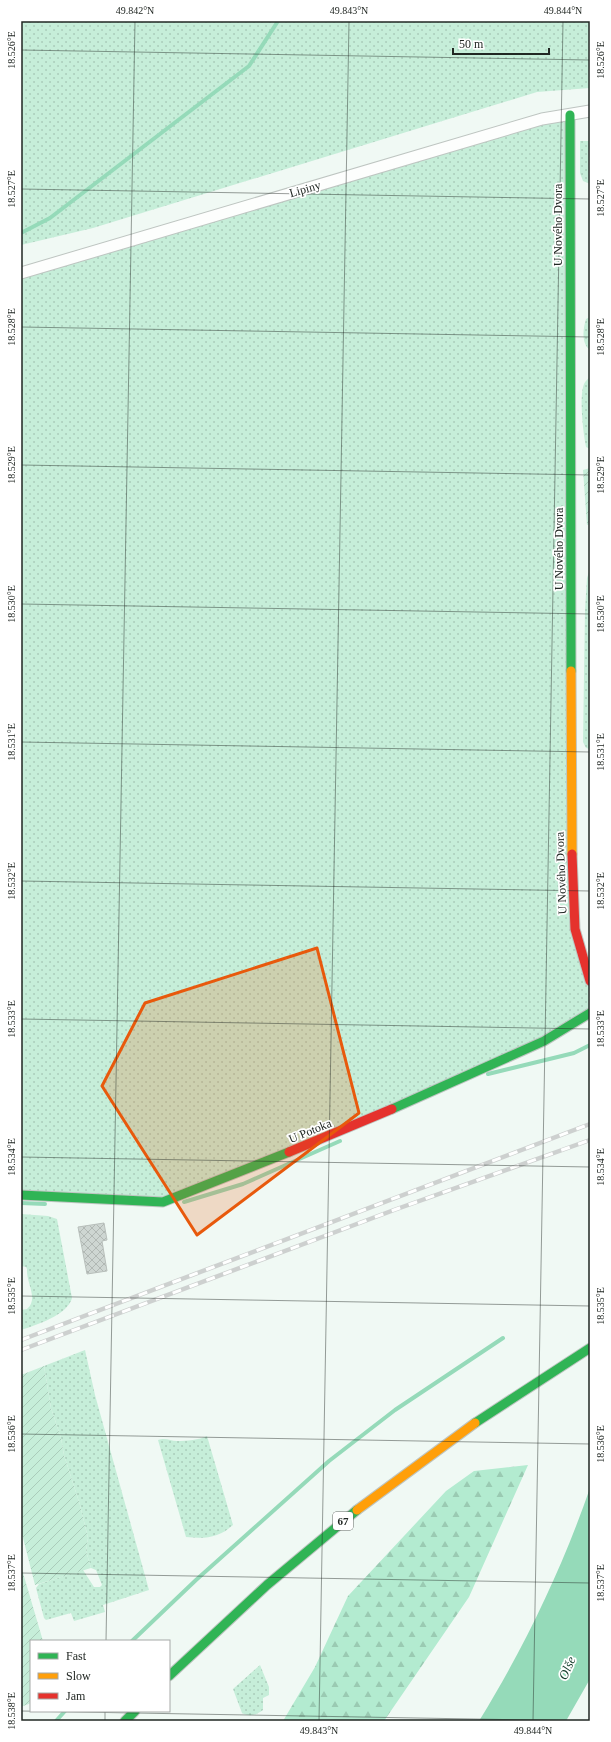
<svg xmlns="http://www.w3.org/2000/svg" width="611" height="1742" font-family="'Times New Roman',serif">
<defs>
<pattern id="grass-dots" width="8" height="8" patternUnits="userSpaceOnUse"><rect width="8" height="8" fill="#c6eed9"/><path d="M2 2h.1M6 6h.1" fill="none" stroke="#aaccba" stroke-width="1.8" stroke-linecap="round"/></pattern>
<pattern id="forest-firs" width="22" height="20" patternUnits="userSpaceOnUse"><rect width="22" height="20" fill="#b3ebd0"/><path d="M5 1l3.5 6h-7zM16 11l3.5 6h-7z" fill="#9acab2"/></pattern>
<pattern id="garden-furrows" width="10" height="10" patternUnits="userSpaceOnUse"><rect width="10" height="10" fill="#c6eed9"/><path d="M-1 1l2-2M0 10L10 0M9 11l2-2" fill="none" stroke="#aaccba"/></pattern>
<pattern id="building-cross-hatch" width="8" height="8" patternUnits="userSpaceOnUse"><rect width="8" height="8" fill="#ced6d2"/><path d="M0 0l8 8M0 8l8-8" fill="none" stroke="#b1b8b4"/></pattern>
</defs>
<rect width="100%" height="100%" fill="#f0f9f4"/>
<path fill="url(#grass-dots)" d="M 21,21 L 590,21 L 590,88 L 537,92 L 93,228 L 21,245 Z
M 570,115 L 575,929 L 590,981 L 590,1013 L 544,1041 L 163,1202 L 21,1195 L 21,273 Z
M 580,141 L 590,141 L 590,184 L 583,181 L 580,173 Z
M 590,317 L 590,350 C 581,343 583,329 586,319 Z
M 590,377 L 590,449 L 586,447 C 583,432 579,397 584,384 C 585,381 588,379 590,377 Z
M 590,569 L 590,749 L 586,748 L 583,742 L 585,610 L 587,578 Z
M 21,1214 L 48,1216 L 57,1219 L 72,1298 C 68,1315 36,1325 21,1330 L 21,1310 L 27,1309 C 39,1299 26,1283 27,1269 L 26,1267 L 21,1266 Z
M 85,1350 L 95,1395 L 149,1590 L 103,1605 L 105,1612 L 74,1621 L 71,1613 L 46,1620 L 44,1618 L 36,1588 L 39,1584 L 83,1570 L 94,1587 L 100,1587 L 102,1585 L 96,1570 L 91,1568 L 86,1551 L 88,1538 L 80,1505 L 64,1455 L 61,1438 L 51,1408 L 44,1366 Z
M 207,1436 L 233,1525 C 219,1538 205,1539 186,1537 L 158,1440 C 166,1437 170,1441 177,1441 C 186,1441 200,1440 207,1436 Z
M 260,1665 L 269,1687 L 269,1695 L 263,1698 L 263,1710 C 257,1715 249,1717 242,1713 L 233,1689 Z"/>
<path fill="url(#forest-firs)" d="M 528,1465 L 469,1597 L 384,1721 L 283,1721 L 315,1667 L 348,1596 L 446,1491 L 474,1471 Z"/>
<path fill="url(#garden-furrows)" d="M 590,468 L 590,524 L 587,525 L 583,470 Z
M 44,1366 L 51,1408 L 61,1438 L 64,1455 L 80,1505 L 88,1538 L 86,1551 L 91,1568 L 35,1585 L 21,1530 L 21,1375 Z
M 21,1566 L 43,1641 L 31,1641 L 31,1703 L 21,1707 Z"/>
<path fill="#95dab9" d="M 590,1488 L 590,1679 L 566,1721 L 479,1721 C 524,1648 562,1569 590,1488 Z"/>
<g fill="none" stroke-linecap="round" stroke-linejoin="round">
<path stroke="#95dab9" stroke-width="4" d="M 21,233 L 50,218 L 249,66 L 278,21
M 488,1074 L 574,1053 L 590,1045
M 184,1202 L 243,1184 L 340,1141
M 21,1203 L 45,1204
M 132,1641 L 196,1580 L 329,1461 L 395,1410 L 503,1338
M 56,1721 L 65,1711"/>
</g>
<path fill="url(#building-cross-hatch)" stroke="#b8bfbb" d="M 104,1223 L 107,1240 L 102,1241 L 107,1271 L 87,1274 L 78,1227 Z"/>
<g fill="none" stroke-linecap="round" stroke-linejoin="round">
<defs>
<path id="street" d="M 21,273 L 542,119 L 590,111"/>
<path id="fast" d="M 570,115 L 571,671
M 392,1109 L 544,1041 L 590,1013
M 21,1195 L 163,1202 L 289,1152
M 475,1423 L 590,1348
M 169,1676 L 267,1585 L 357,1510
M 125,1721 L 135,1711"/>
<path id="slow" d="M 571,671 L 572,854
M 357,1510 L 475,1423"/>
<path id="jam" d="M 572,854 L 575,929 L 590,981
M 289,1152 L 392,1109"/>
</defs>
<use href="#street" stroke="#bec5c1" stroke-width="13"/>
<use href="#fast" stroke="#bec5c1" stroke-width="11"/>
<use href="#slow" stroke="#bec5c1" stroke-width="11"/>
<use href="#jam" stroke="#bec5c1" stroke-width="11"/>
<use href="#street" stroke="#fdfefd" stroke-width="11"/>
<use href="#fast" stroke="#30b455" stroke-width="9"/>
<use href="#slow" stroke="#ff9f0a" stroke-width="9"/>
<use href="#jam" stroke="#e5322d" stroke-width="9"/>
<defs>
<path id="rail" d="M 21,1340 L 590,1124
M 21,1350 L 394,1210 L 590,1140"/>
</defs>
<use href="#rail" stroke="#cdd0cf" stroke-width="4.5"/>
<use href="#rail" stroke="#fff" stroke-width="3" stroke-dasharray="9" stroke-linecap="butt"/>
</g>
<path fill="#e8590c" fill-opacity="0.2" stroke="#e8590c" stroke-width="3" stroke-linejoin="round" d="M 317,948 L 359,1113 L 197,1235 L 102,1086 L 145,1003 Z"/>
<path fill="none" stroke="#212723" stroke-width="1" stroke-opacity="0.45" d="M 21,50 L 590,60M 21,189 L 590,199M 21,327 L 590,337M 21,465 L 590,475M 21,604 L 590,614M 21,742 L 590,752M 21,881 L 590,891M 21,1019 L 590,1029M 21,1157 L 590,1167M 21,1296 L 590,1306M 21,1434 L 590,1444M 21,1573 L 590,1583M 106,1641 L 135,21M 21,1711 L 587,1721M 105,1721 L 105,1711M 319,1721 L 349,21M 533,1721 L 563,21"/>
<g text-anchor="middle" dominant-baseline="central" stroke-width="3.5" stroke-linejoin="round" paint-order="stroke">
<rect fill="#fff" stroke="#646865" stroke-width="1" x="333" y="1512" width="20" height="18" rx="3"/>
<g font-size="11" font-weight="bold" fill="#212723">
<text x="343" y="1521">67</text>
</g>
<g font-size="12" fill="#212723" stroke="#fff">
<text transform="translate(305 189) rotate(-16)">Lipiny</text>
<text transform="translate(558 225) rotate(-90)">U Nového Dvora</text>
<text transform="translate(559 549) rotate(-90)">U Nového Dvora</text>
<text transform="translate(561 873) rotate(-92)">U Nového Dvora</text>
<text transform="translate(310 1131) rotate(-22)">U Potoka</text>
</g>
<g font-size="13" font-style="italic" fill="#143d2b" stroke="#fff">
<text transform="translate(567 1668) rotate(-66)">Olše</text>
</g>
</g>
<rect width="611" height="1742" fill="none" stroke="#ffffff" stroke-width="44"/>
<rect x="30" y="1640" width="140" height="72" fill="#ffffff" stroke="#a6a9a7"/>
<rect x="38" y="1653" width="20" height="6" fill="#30b455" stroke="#a6a9a7"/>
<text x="66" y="1660" font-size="12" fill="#212723">Fast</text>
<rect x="38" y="1673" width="20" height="6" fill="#ff9f0a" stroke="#a6a9a7"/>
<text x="66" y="1680" font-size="12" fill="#212723">Slow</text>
<rect x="38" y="1693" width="20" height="6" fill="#e5322d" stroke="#a6a9a7"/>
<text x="66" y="1700" font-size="12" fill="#212723">Jam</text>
<path d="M453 48v6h96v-6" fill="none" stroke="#212723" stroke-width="2"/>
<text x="459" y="48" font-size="12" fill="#212723" stroke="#ffffff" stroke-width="3" paint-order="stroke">50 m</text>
<rect x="22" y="22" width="567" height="1698" fill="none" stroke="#212723" stroke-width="1.5"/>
<g font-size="10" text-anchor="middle" fill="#212723">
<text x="135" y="14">49.842°N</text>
<text x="349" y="14">49.843°N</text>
<text x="563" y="14">49.844°N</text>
<text transform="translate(11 50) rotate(-90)" y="4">18.526°E</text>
<text transform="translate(600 60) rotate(-90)" y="4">18.526°E</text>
<text transform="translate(11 189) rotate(-90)" y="4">18.527°E</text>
<text transform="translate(600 198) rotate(-90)" y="4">18.527°E</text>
<text transform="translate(11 327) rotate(-90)" y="4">18.528°E</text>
<text transform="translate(600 337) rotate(-90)" y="4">18.528°E</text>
<text transform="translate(11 465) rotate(-90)" y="4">18.529°E</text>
<text transform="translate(600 475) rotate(-90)" y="4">18.529°E</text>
<text transform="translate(11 604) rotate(-90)" y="4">18.530°E</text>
<text transform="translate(600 614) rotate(-90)" y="4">18.530°E</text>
<text transform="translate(11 742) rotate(-90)" y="4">18.531°E</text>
<text transform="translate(600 752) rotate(-90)" y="4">18.531°E</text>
<text transform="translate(11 881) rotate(-90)" y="4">18.532°E</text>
<text transform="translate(600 891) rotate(-90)" y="4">18.532°E</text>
<text transform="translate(11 1019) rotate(-90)" y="4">18.533°E</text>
<text transform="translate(600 1029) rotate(-90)" y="4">18.533°E</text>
<text transform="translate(11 1157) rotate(-90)" y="4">18.534°E</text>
<text transform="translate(600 1167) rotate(-90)" y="4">18.534°E</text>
<text transform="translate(11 1296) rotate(-90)" y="4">18.535°E</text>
<text transform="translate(600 1306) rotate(-90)" y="4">18.535°E</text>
<text transform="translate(11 1434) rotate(-90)" y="4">18.536°E</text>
<text transform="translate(600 1444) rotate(-90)" y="4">18.536°E</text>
<text transform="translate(11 1573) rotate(-90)" y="4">18.537°E</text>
<text transform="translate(600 1583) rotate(-90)" y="4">18.537°E</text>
<text transform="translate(11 1711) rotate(-90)" y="4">18.538°E</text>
<text x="319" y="1734">49.843°N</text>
<text x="533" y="1734">49.844°N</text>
</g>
</svg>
